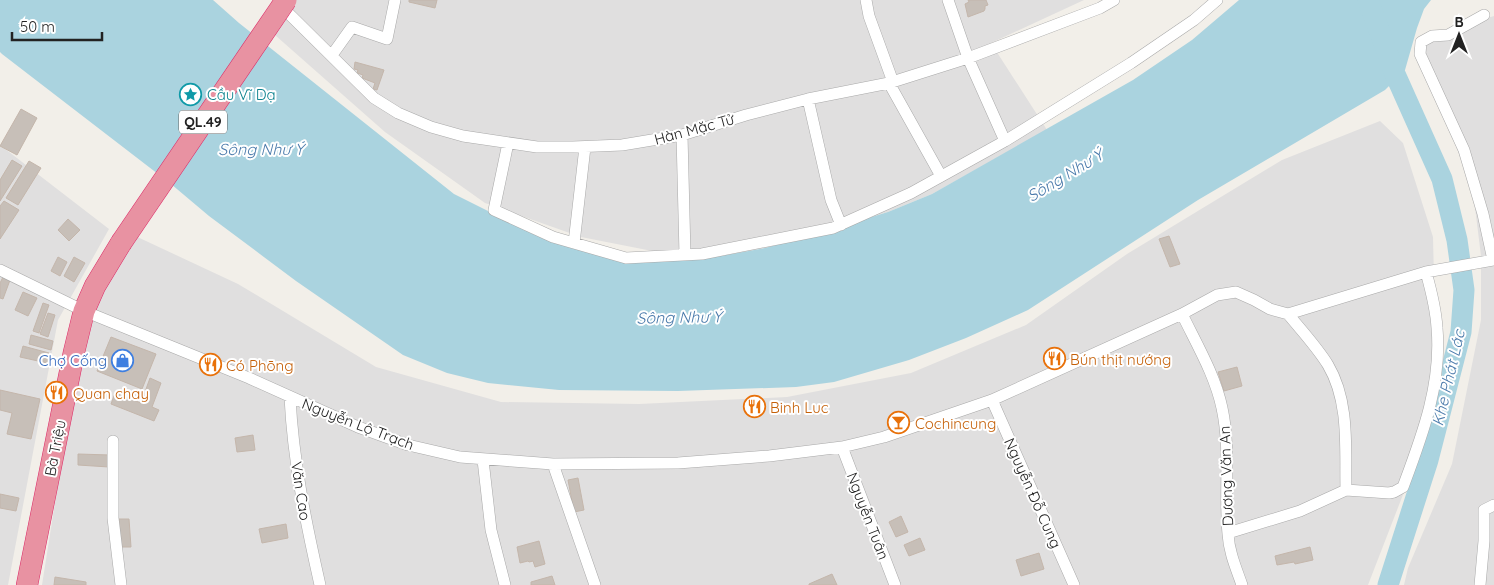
<svg xmlns="http://www.w3.org/2000/svg" width="1494" height="585" font-family="Quicksand,sans-serif">
<rect width="100%" height="100%" fill="#f2efe9"/>
<path fill="#e0dfdf" d="M 273,0 L 1084,0 L 991,43 L 1047,130 L 932,194 L 888,212 L 766,248 L 698,260 L 581,237 L 485,203 L 385,132 L 267,28 L 282,6 Z
M 1494,16 L 1494,585 L 1404,585 L 1408,568 L 1452,464 L 1481,320 L 1481,256 L 1473,191 L 1416,40 Z
M 1380,121 L 1403,143 L 1433,237 L 1436,363 L 1404,492 L 1368,585 L 42,585 L 67,427 L 88,315 L 131,234 L 238,284 L 376,367 L 501,402 L 639,404 L 787,397 L 911,373 L 1026,325 L 1127,254 L 1282,160 Z
M 0,145 L 109,229 L 58,320 L 8,585 L 0,585 Z"/>
<path fill="#aad3df" d="M 0,0 L 213,0 L 239,23 L 454,194 L 514,224 L 643,258 L 698,260 L 765,248 L 802,238 L 888,212 L 932,194 L 1133,80 L 1192,40 L 1239,0 L 1431,0 L 1424,9 L 1417,28 L 1405,70 L 1385,90 L 1198,200 L 1028,310 L 966,338 L 909,360 L 834,382 L 796,387 L 678,391 L 559,390 L 488,383 L 447,373 L 403,355 L 296,281 L 209,216 L 171,184 L 2,54 L 0,52 Z"/>
<g fill="none" stroke-linecap="round" stroke-linejoin="round">
<path stroke="#aad3df" stroke-width="21" d="M 1368,0 L 1395,74 L 1442,179 L 1457,240 L 1464,290 L 1461,332 L 1428,460 L 1388,585"/>
</g>
<path fill="#c7bfb8" stroke="#c4b6ab" d="M 409,0 L 437,0 L 435,8 L 409,2 Z
M 968,0 L 986,0 L 988,5 L 985,6 L 985,9 L 984,11 L 968,17 L 965,4 L 969,2 Z
M 355,62 L 384,70 L 377,90 L 373,89 L 375,83 L 362,78 L 363,75 L 357,73 L 358,70 L 354,69 Z
M 21,109 L 37,118 L 17,155 L 0,146 Z
M 12,160 L 22,166 L 0,201 L 0,180 Z
M 29,161 L 41,168 L 18,205 L 6,198 Z
M 4,201 L 19,210 L 0,239 L 0,206 Z
M 68,219 L 80,230 L 69,241 L 58,230 Z
M 1169,236 L 1180,264 L 1170,267 L 1159,239 Z
M 58,257 L 67,262 L 60,276 L 51,271 Z
M 74,257 L 85,263 L 74,282 L 64,276 Z
M 3,277 L 10,280 L 3,299 L 0,298 L 0,283 Z
M 23,292 L 37,298 L 28,316 L 15,310 Z
M 43,303 L 49,305 L 39,333 L 33,331 Z
M 48,313 L 55,315 L 48,337 L 40,334 Z
M 31,335 L 53,341 L 51,350 L 29,344 Z
M 111,337 L 156,354 L 142,389 L 97,371 Z
M 23,346 L 49,353 L 47,363 L 20,357 Z
M 1237,367 L 1242,386 L 1224,391 L 1218,372 Z
M 150,378 L 161,383 L 152,407 L 159,410 L 154,421 L 111,404 L 115,393 L 141,403 Z
M 0,390 L 40,399 L 31,439 L 7,434 L 12,413 L 0,410 Z
M 253,435 L 255,450 L 237,452 L 235,438 Z
M 78,454 L 110,455 L 109,467 L 78,465 Z
M 578,478 L 584,510 L 574,512 L 568,480 Z
M 0,494 L 19,498 L 16,511 L 0,508 Z
M 901,516 L 908,532 L 896,537 L 889,522 Z
M 118,519 L 129,519 L 131,547 L 118,547 Z
M 286,524 L 288,538 L 262,543 L 259,529 Z
M 920,538 L 925,550 L 909,556 L 904,545 Z
M 539,541 L 545,564 L 535,567 L 533,561 L 529,562 L 528,561 L 520,563 L 517,547 Z
M 1310,547 L 1313,560 L 1295,564 L 1294,562 L 1277,565 L 1275,556 Z
M 1039,553 L 1044,569 L 1021,576 L 1016,560 Z
M 832,574 L 837,585 L 809,585 L 809,584 Z
M 552,576 L 555,585 L 531,585 L 531,582 Z
M 55,577 L 86,582 L 86,585 L 54,585 Z"/>
<g fill="none" stroke-linecap="round" stroke-linejoin="round">
<defs>
<path id="street" d="M 866,0 L 869,16 L 893,82
M 948,0 L 968,58 L 1005,141
M 279,4 L 374,98 L 398,113 L 431,127 L 463,136 L 537,147 L 573,147 L 622,145 L 682,135 L 746,115 L 808,99 L 889,83 L 968,58 L 1100,8 L 1114,0
M 1484,15 L 1448,35 L 1432,36 L 1421,42 L 1420,54 L 1464,150 L 1483,214 L 1493,260
M 332,55 L 352,27 L 387,39 L 395,0
M 889,83 L 941,176
M 808,99 L 831,200 L 841,225
M 682,135 L 685,255
M 508,143 L 494,210 L 553,237 L 626,258 L 702,254 L 833,228 L 911,193 L 1005,141 L 1131,63 L 1194,20 L 1217,0
M 574,243 L 585,147
M 0,270 L 84,311 L 249,378 L 358,427 L 408,445 L 460,457 L 553,464 L 678,463 L 769,456 L 842,447 L 884,437 L 992,400 L 1182,314 L 1217,295 L 1236,292 L 1254,300 L 1270,309 L 1288,314 L 1426,272 L 1494,260
M 1182,314 C 1197,345 1215,375 1222,408 C 1231,450 1224,492 1228,534 C 1229,552 1236,568 1242,585
M 1288,314 C 1301,330 1317,347 1328,365 C 1350,402 1345,449 1346,490
M 290,397 C 293,461 306,523 320,585
M 992,400 L 1074,585
M 113,441 L 113,518 L 121,585
M 842,447 L 895,585
M 483,460 L 491,530 L 505,585
M 553,464 L 595,585
M 1228,533 L 1300,511 L 1346,490 L 1389,493 L 1394,492 L 1403,487 C 1422,436 1442,384 1437,328 C 1436,309 1431,290 1426,272
M 1480,585 L 1484,541 L 1484,510 L 1494,505"/>
<path id="highway" d="M 27,585 L 74,352 L 84,311 L 95,286 L 121,243"/>
</defs>
<use href="#street" stroke="#a9a9a9" stroke-width="12"/>
<use href="#highway" stroke="#dc2a67" stroke-width="22"/>
<use href="#street" stroke="#fff" stroke-width="11"/>
<use href="#highway" stroke="#e892a2" stroke-width="21"/>
<defs>
<path id="highway-bridge" d="M 121,243 L 286,0"/>
</defs>
<use href="#highway-bridge" stroke="#dc2a67" stroke-width="22" stroke-linecap="butt"/>
<use href="#highway-bridge" stroke="#e892a2" stroke-width="21"/>
</g>
<defs>
<symbol id="sight-ring" viewBox="-11 -11 22 22"><circle r="9.5" fill="#fff" stroke="#0f9aa8" stroke-width="1.5"/><path d="M0-6L1.8-2.2L6-1.7L2.9 1.2L3.7 5.4L0 3.3L-3.7 5.4L-2.9 1.2L-6-1.7L-1.8-2.2Z" fill="#0f9aa8"/></symbol>
<symbol id="restaurant-ring" viewBox="-11 -11 22 22"><circle r="9.5" fill="#fff" stroke="#e8710a" stroke-width="1.5"/><path d="M-5-6h1v4h1v-4h1v4h1v-4h1v5L-1.5 .5V6h-2V.5L-5-1ZM5-6V6H3V1.5H1.5Q1.5-4 5-6Z" fill="#e8710a"/></symbol>
<symbol id="shop-ring" viewBox="-11 -11 22 22"><circle r="9.5" fill="#fff" stroke="#3f7fe0" stroke-width="1.5"/><path d="M-5-2.5h2.3a2.7 3.5 0 0 1 5.4 0H5L5.5 6h-11ZM-1.5-2.5h3a1.5 2.3 0 0 0-3 0Z" fill="#3f7fe0"/></symbol>
<symbol id="bar-ring" viewBox="-11 -11 22 22"><circle r="9.5" fill="#fff" stroke="#e8710a" stroke-width="1.5"/><path d="M-6-5H6L.8 .8V4.5H3.5V6h-7V4.5H-.8V.8Z" fill="#e8710a"/></symbol>
</defs>
<g fill-rule="evenodd">
<use href="#sight-ring" x="178" y="82" width="25" height="25"/>
<use href="#restaurant-ring" x="1042" y="346" width="25" height="25"/>
<use href="#shop-ring" x="110" y="348" width="25" height="25"/>
<use href="#restaurant-ring" x="198" y="352" width="25" height="25"/>
<use href="#restaurant-ring" x="44" y="380" width="25" height="25"/>
<use href="#restaurant-ring" x="742" y="394" width="25" height="25"/>
<use href="#bar-ring" x="886" y="410" width="25" height="25"/>
</g>
<g text-anchor="middle" dominant-baseline="central" stroke-width="4" stroke-linejoin="round" paint-order="stroke">
<rect fill="#fff" stroke="#646464" stroke-width="1" x="179" y="110.5" width="48" height="23" rx="4"/>
<g font-size="14" font-weight="bold" fill="#222">
<text x="203" y="122">QL.49</text>
</g>
<g font-size="15" fill="#0d838f" stroke="#fff" text-anchor="start">
<text x="207" y="94">Cầu Vĩ Dạ</text>
</g>
<g font-size="15" fill="#222" stroke="#fff">
<text transform="translate(694 129) rotate(-15)">Hàn Mặc Tử</text>
<text transform="translate(358 424) rotate(21)">Nguyễn Lộ Trạch</text>
<text transform="translate(55 448) rotate(-79)">Bà Triệu</text>
<text transform="translate(1226 476) rotate(-92)">Dương Văn An</text>
<text transform="translate(301 491) rotate(81)">Văn Cao</text>
<text transform="translate(1033 493) rotate(66)">Nguyễn Đỗ Cung</text>
<text transform="translate(868 516) rotate(69)">Nguyễn Tuân</text>
</g>
<g font-size="15" fill="#c56008" stroke="#fff" text-anchor="start">
<text x="1070" y="359">Bún thịt nướng</text>
<text x="226" y="365">Có Phōng</text>
<text x="73" y="393">Quan chay</text>
<text x="770" y="407">Binh Luc</text>
<text x="915" y="423">Cochincung</text>
</g>
<g font-size="15" fill="#366cbe" stroke="#fff" text-anchor="end">
<text x="107" y="360">Chợ Cống</text>
</g>
<g font-size="16" font-style="italic" fill="#4a7aab" stroke="#fff">
<text x="261" y="149">Sông Như Ý</text>
<text transform="translate(1065 175) rotate(-31)">Sông Như Ý</text>
<text transform="translate(679 317) rotate(-1)">Sông Như Ý</text>
<text transform="translate(1448 378) rotate(-77)">Khe Phát Lác</text>
</g>
</g>
<g transform="translate(1459 35)" stroke="#ffffff" stroke-width="4" paint-order="stroke">
<path d="M0-4L9 19L0 12L-9 19Z" fill="#222222"/>
<text y="-8" font-size="14" font-weight="bold" text-anchor="middle" fill="#222222">B</text>
</g>
<path d="M12 32v8h90v-8" fill="none" stroke="#222222" stroke-width="2.5"/>
<text x="20" y="32" font-size="15" fill="#222222" stroke="#ffffff" stroke-width="4" paint-order="stroke">50 m</text>
</svg>
